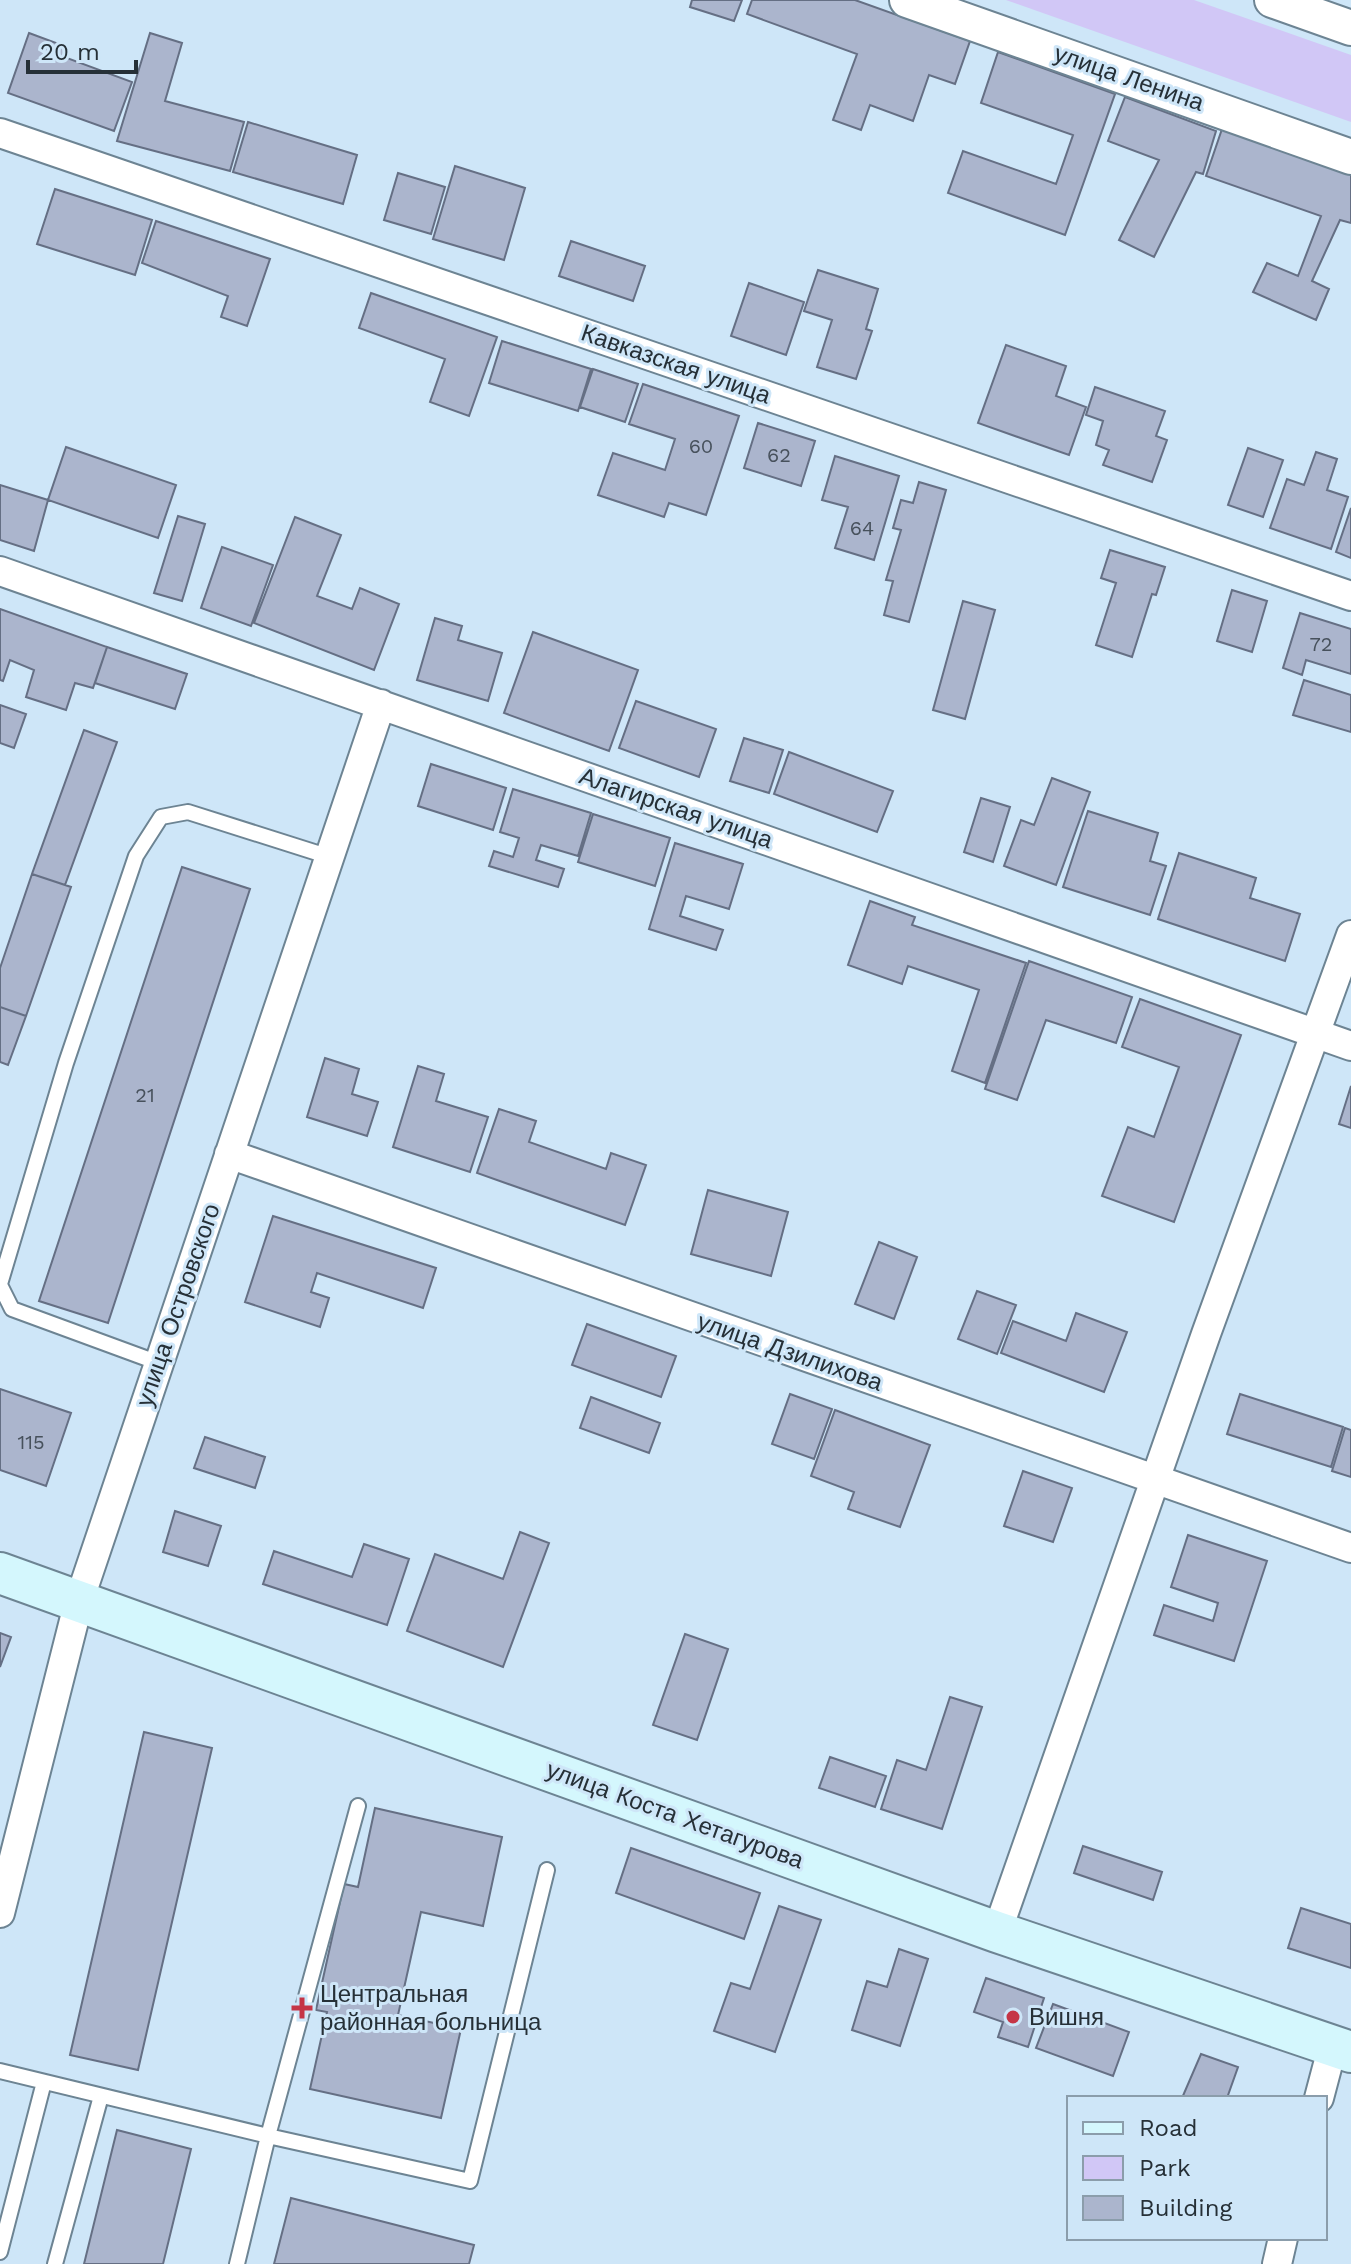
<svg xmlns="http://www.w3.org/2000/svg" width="1351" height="2264" font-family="'Work Sans',sans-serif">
<rect width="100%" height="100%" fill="#cee6f8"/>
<path fill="#d1c7f6" d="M 1006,0 L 1194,0 L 1351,55 L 1351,122 Z"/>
<path fill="#abb5cd" stroke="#656f84" stroke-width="2" d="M 692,0 L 742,0 L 734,21 L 690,7 Z
M 752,0 L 855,0 L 970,41 L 955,84 L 929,75 L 913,121 L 870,105 L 861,130 L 833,120 L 857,54 L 747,14 Z
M 29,33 L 67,47 L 64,57 L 132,82 L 114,131 L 8,93 Z
M 150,33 L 182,43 L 165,101 L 244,122 L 230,171 L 117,141 Z
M 998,52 L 1115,94 L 1065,235 L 948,193 L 963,151 L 1056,184 L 1073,135 L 981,103 Z
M 1125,97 L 1216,131 L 1203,174 L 1196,172 L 1154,257 L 1119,240 L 1159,160 L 1108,141 Z
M 248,122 L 357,155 L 343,204 L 233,172 Z
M 1222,129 L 1351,174 L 1351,223 L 1340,220 L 1312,281 L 1329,289 L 1316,320 L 1253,292 L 1267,263 L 1298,276 L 1321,216 L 1206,176 Z
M 455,166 L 525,188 L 504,260 L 433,239 Z
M 398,173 L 445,187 L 431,234 L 384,220 Z
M 55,189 L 152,220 L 135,275 L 37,244 Z
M 156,221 L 270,259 L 247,326 L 221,317 L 228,296 L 142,263 Z
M 571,241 L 645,266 L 633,301 L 559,276 Z
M 818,270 L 878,289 L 866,329 L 872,331 L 856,379 L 817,367 L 832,320 L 804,311 Z
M 749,283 L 804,302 L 786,355 L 731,336 Z
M 371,293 L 497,337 L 469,416 L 430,402 L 445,359 L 359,328 Z
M 502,341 L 591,369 L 578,411 L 489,383 Z
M 1006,345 L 1066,366 L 1056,396 L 1086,407 L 1069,455 L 978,423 Z
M 593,369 L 638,384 L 625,422 L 580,407 Z
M 643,384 L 739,416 L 706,515 L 669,503 L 664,517 L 598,495 L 613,453 L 665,470 L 675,439 L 629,424 Z
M 1095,387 L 1165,411 L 1156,436 L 1167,440 L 1152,482 L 1103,465 L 1109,450 L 1096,445 L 1103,421 L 1086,415 Z
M 758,423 L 815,441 L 801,486 L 744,468 Z
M 66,447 L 176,485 L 158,538 L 48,500 Z
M 1248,448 L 1283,460 L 1263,517 L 1228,505 Z
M 1316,452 L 1337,459 L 1327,490 L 1348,497 L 1331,549 L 1270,528 L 1287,479 L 1304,485 Z
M 835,456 L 899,476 L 874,560 L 835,548 L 848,507 L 822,500 Z
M 919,482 L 946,490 L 909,622 L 884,615 L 893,581 L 886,580 L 901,530 L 893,528 L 901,500 L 913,503 Z
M 0,485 L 48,500 L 34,551 L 0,540 Z
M 1351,508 L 1351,558 L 1336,552 Z
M 178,516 L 205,524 L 182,601 L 154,593 Z
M 295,517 L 341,535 L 317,596 L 352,609 L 360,588 L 399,604 L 374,670 L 254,623 Z
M 222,547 L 273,565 L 251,626 L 201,608 Z
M 1110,550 L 1165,567 L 1156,595 L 1152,594 L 1132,657 L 1096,645 L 1116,583 L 1101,578 Z
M 1232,590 L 1267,601 L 1252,652 L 1217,641 Z
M 963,601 L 995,610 L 965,719 L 933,710 Z
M 0,609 L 107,647 L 93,688 L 75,683 L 66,710 L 26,697 L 34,670 L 10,660 L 3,681 L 0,680 Z
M 1300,613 L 1351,629 L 1351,674 L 1306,660 L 1302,675 L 1283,668 Z
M 435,618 L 462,626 L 458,640 L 502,653 L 488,701 L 417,680 Z
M 533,632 L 638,670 L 609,751 L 504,713 Z
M 107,647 L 187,674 L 175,709 L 95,683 Z
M 1304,680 L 1351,695 L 1351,732 L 1293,715 Z
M 636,701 L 716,729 L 699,777 L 619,748 Z
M 0,705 L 26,714 L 14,748 L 0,743 Z
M 84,730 L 117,742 L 65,885 L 32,874 Z
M 744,738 L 783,750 L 769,793 L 730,781 Z
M 789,752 L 893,791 L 877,832 L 774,794 Z
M 431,764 L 506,788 L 493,830 L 418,806 Z
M 1052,778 L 1090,792 L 1056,885 L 1004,866 L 1021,820 L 1034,825 Z
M 513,789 L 591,813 L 578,856 L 541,845 L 536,860 L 564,869 L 558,887 L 489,866 L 494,851 L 513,857 L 519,838 L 500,832 Z
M 981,798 L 1010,807 L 993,862 L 964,852 Z
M 1088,811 L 1158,833 L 1150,861 L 1166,866 L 1150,915 L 1063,887 Z
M 593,814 L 670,838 L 655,886 L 578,862 Z
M 675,843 L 743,864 L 729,909 L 686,896 L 680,916 L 723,930 L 716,950 L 649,929 Z
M 1179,853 L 1256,878 L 1250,898 L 1300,914 L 1285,961 L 1158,919 Z
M 182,867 L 250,889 L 108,1323 L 39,1301 Z
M 32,874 L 71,887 L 26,1016 L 0,1007 L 0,968 Z
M 870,901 L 915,917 L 912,925 L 1026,963 L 985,1083 L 952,1071 L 979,990 L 908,966 L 902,984 L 848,965 Z
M 1029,961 L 1132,997 L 1116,1043 L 1046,1020 L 1017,1100 L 985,1089 Z
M 1140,999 L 1241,1035 L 1174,1222 L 1102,1196 L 1128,1127 L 1154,1137 L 1179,1067 L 1122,1047 Z
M 0,1007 L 26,1016 L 8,1065 L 0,1062 Z
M 325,1058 L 359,1069 L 352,1094 L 378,1102 L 367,1136 L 307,1117 Z
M 418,1066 L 444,1074 L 436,1101 L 488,1117 L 470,1172 L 393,1147 Z
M 1351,1086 L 1351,1128 L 1339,1124 Z
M 499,1109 L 536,1121 L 529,1142 L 606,1169 L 611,1153 L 646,1165 L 625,1225 L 477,1173 Z
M 708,1190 L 788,1212 L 771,1276 L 691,1254 Z
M 273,1216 L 436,1268 L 423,1308 L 317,1273 L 311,1292 L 329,1298 L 320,1327 L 245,1302 Z
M 879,1242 L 917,1257 L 894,1319 L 855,1304 Z
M 977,1291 L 1016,1305 L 997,1354 L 958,1339 Z
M 1076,1313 L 1127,1332 L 1104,1392 L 1001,1353 L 1013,1321 L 1066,1341 Z
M 587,1324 L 676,1356 L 661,1397 L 572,1365 Z
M 0,1389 L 71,1413 L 46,1486 L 0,1470 Z
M 790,1394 L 832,1409 L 814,1459 L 772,1444 Z
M 1240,1394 L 1343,1427 L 1331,1467 L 1227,1434 Z
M 591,1397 L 660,1423 L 649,1453 L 580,1428 Z
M 835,1410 L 930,1445 L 900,1527 L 848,1509 L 854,1492 L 811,1476 Z
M 1345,1428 L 1351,1430 L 1351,1477 L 1332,1471 Z
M 205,1437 L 265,1457 L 255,1488 L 194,1468 Z
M 1023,1471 L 1072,1488 L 1053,1542 L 1004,1526 Z
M 175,1511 L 221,1526 L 208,1566 L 163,1552 Z
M 520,1532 L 549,1543 L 503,1667 L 407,1631 L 435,1554 L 503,1579 Z
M 1188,1535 L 1267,1561 L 1234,1661 L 1154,1635 L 1164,1605 L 1213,1621 L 1218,1603 L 1171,1587 Z
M 364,1544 L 409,1559 L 387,1625 L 263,1584 L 274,1551 L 352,1577 Z
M 0,1633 L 11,1637 L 0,1667 Z
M 685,1634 L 728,1649 L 697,1740 L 653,1725 Z
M 950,1697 L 982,1707 L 942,1829 L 881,1809 L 897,1760 L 926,1770 Z
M 144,1732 L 212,1748 L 138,2070 L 70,2055 Z
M 830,1757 L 886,1776 L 875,1807 L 819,1788 Z
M 375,1808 L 502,1837 L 483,1926 L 421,1912 L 398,2015 L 461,2029 L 441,2118 L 310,2089 L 327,2012 L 316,2010 L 344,1884 L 358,1887 Z
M 1083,1846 L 1162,1872 L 1153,1900 L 1074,1873 Z
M 631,1848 L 760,1893 L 744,1939 L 616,1893 Z
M 779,1906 L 821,1920 L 775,2052 L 714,2031 L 731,1983 L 750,1989 Z
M 1301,1908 L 1351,1924 L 1351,1968 L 1288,1948 Z
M 899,1949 L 928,1959 L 900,2046 L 852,2030 L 867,1981 L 887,1987 Z
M 986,1978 L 1044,1998 L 1028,2047 L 998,2037 L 1003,2022 L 974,2012 Z
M 1053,2004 L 1129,2032 L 1113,2076 L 1036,2048 Z
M 1201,2054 L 1238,2067 L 1227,2098 L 1182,2098 Z
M 117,2130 L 191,2149 L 163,2264 L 84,2264 Z
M 291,2198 L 474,2245 L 469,2264 L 274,2264 Z"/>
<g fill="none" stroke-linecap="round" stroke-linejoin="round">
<defs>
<path id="service" d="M 0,1284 L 66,1063 L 136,856 L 161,817 L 188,812 L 330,857
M 0,1285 L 12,1309 L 159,1363
M 0,2071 L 268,2136 L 470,2181 L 547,1870
M 0,2252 L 44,2082
M 55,2264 L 101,2096
M 237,2264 L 268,2136 L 358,1806"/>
<path id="minor" d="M 0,133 L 1351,596
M 0,571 L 1351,1046
M 229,1154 L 1351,1548
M 0,1913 L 79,1601 L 381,704
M 997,1932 L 1206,1334 L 1351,935
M 1319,2098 L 1333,2045
M 1277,2264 L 1283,2238"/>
<path id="tertiary" d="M 907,0 L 1351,157
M 1272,0 L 1351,28"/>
<path id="secondary" d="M 0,1573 L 997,1932 L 1351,2052"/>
</defs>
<use href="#service" stroke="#6d8493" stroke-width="18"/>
<use href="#minor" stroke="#6d8493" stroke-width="32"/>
<use href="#tertiary" stroke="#6d8493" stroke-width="38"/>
<use href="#secondary" stroke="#6d8493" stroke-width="44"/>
<use href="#service" stroke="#fff" stroke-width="14"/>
<use href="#minor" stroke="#fff" stroke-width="28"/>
<use href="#tertiary" stroke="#fff" stroke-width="34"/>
<use href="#secondary" stroke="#d4f7fd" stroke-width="40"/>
</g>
<g fill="#c53546" stroke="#cee6f8" stroke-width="3">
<path d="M298 1996h8v8h8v8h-8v8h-8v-8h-8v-8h8z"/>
<circle cx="1013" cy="2017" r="8"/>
</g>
<g text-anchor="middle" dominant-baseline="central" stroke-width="6" stroke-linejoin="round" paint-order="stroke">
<g font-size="20" fill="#47515c">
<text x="701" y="446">60</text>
<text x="779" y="455">62</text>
<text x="862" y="528">64</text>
<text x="1321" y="644">72</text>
<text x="145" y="1095">21</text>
<text x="31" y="1442">115</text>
</g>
<g font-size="24" fill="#263037" stroke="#cee6f8">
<text transform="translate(1129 78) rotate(19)">улица Ленина</text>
<text transform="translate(676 364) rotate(19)">Кавказская улица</text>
<text transform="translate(676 808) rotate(19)">Алагирская улица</text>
<text transform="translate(178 1305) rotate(-71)">улица Островского</text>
<text transform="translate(790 1352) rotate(19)">улица Дзилихова</text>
<text transform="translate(675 1815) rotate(20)">улица Коста Хетагурова</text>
</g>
<g font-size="24" fill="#263037" stroke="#cee6f8" text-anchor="start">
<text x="320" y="1994">Центральная<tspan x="320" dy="28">районная больница</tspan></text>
<text x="1029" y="2017">Вишня</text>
</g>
</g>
<rect x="1067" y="2096" width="260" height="144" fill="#cee6f8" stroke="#8b9dab" stroke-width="2"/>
<rect x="1083" y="2122" width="40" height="12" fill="#d4f7fd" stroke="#8b9dab" stroke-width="2"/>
<text x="1139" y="2136" font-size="24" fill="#263037">Road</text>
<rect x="1083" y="2156" width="40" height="24" fill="#d1c7f6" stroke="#8b9dab" stroke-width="2"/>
<text x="1139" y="2176" font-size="24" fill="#263037">Park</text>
<rect x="1083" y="2196" width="40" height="24" fill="#abb5cd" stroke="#8b9dab" stroke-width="2"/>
<text x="1139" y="2216" font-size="24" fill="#263037">Building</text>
<path d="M28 60v12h108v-12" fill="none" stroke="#263037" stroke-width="4"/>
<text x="40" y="60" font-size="24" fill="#263037" stroke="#cee6f8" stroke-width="6" paint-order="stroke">20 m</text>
</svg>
